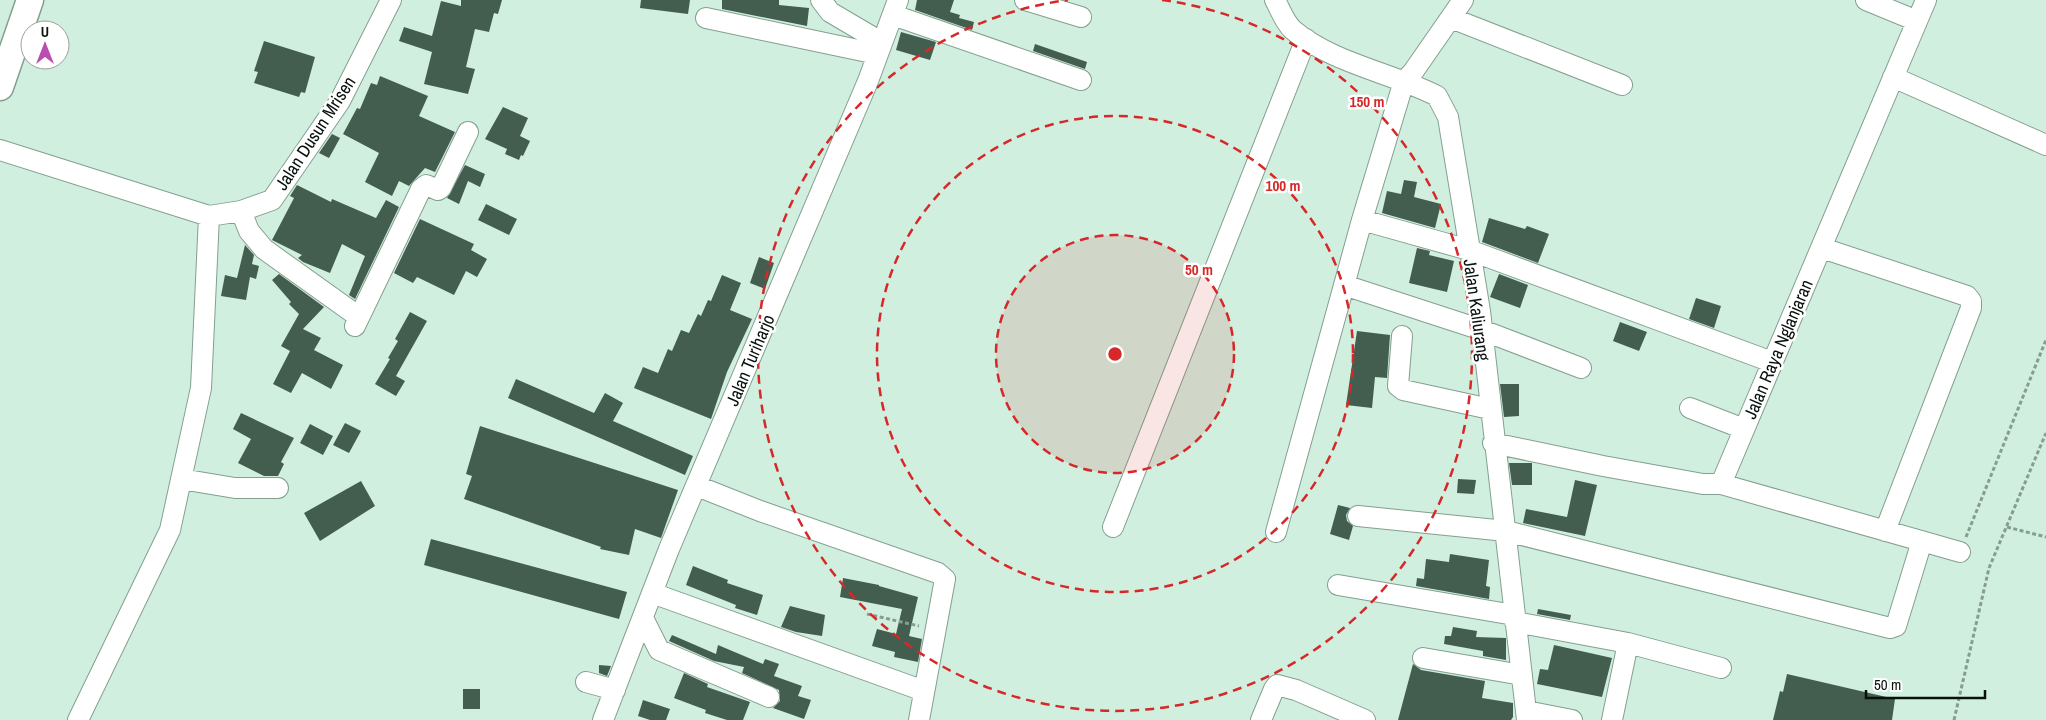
<svg xmlns="http://www.w3.org/2000/svg" width="2046" height="720" font-family="'Archivo Narrow',sans-serif">
<rect width="100%" height="100%" fill="#d1efdf"/>
<path fill="#435d4f" d="M 461,0 L 502,0 L 498,14 L 494,13 L 489,32 L 475,29 L 466,67 L 475,69 L 468,94 L 424,84 L 432,52 L 399,41 L 404,27 L 432,36 L 441,1 L 461,6 Z
M 641,0 L 690,0 L 688,14 L 640,8 Z
M 722,0 L 779,0 L 779,5 L 809,8 L 807,26 L 722,9 Z
M 917,0 L 954,0 L 950,12 L 960,15 L 959,18 L 974,22 L 972,30 L 915,10 Z
M 901,32 L 936,42 L 930,60 L 896,50 Z
M 264,41 L 315,57 L 305,93 L 301,92 L 299,97 L 254,83 L 258,72 L 254,71 Z
M 1035,44 L 1087,62 L 1085,69 L 1033,51 Z
M 380,76 L 428,96 L 419,116 L 455,132 L 435,172 L 425,168 L 409,186 L 399,181 L 392,196 L 365,182 L 379,153 L 343,134 L 357,108 L 360,109 L 371,83 L 377,85 Z
M 503,107 L 528,118 L 520,136 L 530,141 L 523,156 L 521,155 L 519,160 L 505,154 L 507,149 L 485,139 Z
M 332,134 L 340,138 L 329,158 L 319,153 Z
M 465,165 L 485,174 L 480,187 L 468,181 L 459,204 L 447,198 Z
M 1404,180 L 1417,182 L 1414,197 L 1441,204 L 1435,228 L 1382,213 L 1387,191 L 1401,194 Z
M 297,185 L 331,202 L 332,199 L 376,218 L 386,200 L 399,207 L 355,299 L 349,295 L 365,256 L 342,244 L 330,273 L 303,262 L 298,258 L 302,255 L 272,240 L 294,198 L 290,196 Z
M 486,204 L 517,219 L 509,235 L 478,220 Z
M 1489,218 L 1525,229 L 1527,226 L 1549,234 L 1538,263 L 1482,242 Z
M 420,219 L 474,244 L 471,250 L 487,259 L 477,277 L 466,271 L 454,295 L 417,277 L 413,283 L 394,273 Z
M 245,245 L 254,255 L 252,264 L 259,266 L 256,279 L 250,277 L 246,300 L 221,296 L 225,275 L 237,278 Z
M 1417,248 L 1430,251 L 1429,255 L 1454,261 L 1447,292 L 1409,283 Z
M 759,257 L 774,263 L 765,289 L 750,283 Z
M 279,274 L 324,307 L 303,329 L 321,338 L 314,350 L 343,365 L 331,389 L 302,373 L 291,393 L 273,384 L 290,351 L 281,346 L 299,314 L 289,304 L 291,302 L 272,280 Z
M 1499,274 L 1528,285 L 1520,308 L 1490,297 Z
M 722,275 L 741,283 L 730,310 L 752,319 L 727,372 L 711,419 L 634,388 L 643,367 L 658,373 L 668,349 L 672,351 L 681,330 L 689,333 L 698,314 L 701,316 L 708,300 L 711,301 Z
M 1696,298 L 1721,306 L 1714,328 L 1689,319 Z
M 410,312 L 427,321 L 396,376 L 405,381 L 396,396 L 375,384 L 390,359 L 388,358 L 398,341 L 395,339 Z
M 1620,322 L 1647,332 L 1639,351 L 1613,341 Z
M 1357,331 L 1390,335 L 1387,378 L 1375,377 L 1372,408 L 1346,405 Z
M 516,379 L 594,413 L 605,393 L 623,403 L 613,421 L 693,456 L 685,475 L 508,398 Z
M 1500,384 L 1519,384 L 1519,416 L 1504,417 Z
M 241,413 L 294,438 L 281,462 L 284,464 L 278,476 L 264,476 L 238,463 L 251,439 L 233,429 Z
M 345,423 L 361,431 L 349,453 L 333,445 Z
M 310,424 L 333,436 L 323,455 L 300,443 Z
M 480,426 L 678,490 L 661,538 L 635,529 L 629,555 L 600,549 L 601,547 L 464,499 L 472,476 L 466,474 Z
M 1509,463 L 1532,463 L 1532,485 L 1512,485 Z
M 1458,479 L 1476,480 L 1474,494 L 1457,493 Z
M 1575,480 L 1597,485 L 1585,536 L 1523,523 L 1526,509 L 1567,517 Z
M 361,481 L 375,506 L 320,541 L 304,513 Z
M 1338,505 L 1350,508 L 1346,515 L 1347,521 L 1353,526 L 1349,540 L 1330,534 Z
M 431,539 L 627,592 L 619,619 L 424,565 Z
M 1450,554 L 1489,560 L 1486,586 L 1490,587 L 1489,599 L 1416,586 L 1417,578 L 1424,579 L 1426,559 L 1449,562 Z
M 693,566 L 728,580 L 727,583 L 763,595 L 757,615 L 735,608 L 736,605 L 686,585 Z
M 843,578 L 879,585 L 879,586 L 918,597 L 909,636 L 922,639 L 918,662 L 894,657 L 895,652 L 872,646 L 877,629 L 896,634 L 902,609 L 840,597 Z
M 790,606 L 825,615 L 822,636 L 796,632 L 781,627 Z
M 1538,609 L 1571,615 L 1570,620 L 1537,614 Z
M 1453,627 L 1477,631 L 1476,637 L 1506,638 L 1506,660 L 1483,656 L 1483,651 L 1444,644 L 1445,636 L 1451,636 Z
M 672,635 L 716,654 L 718,645 L 763,664 L 765,659 L 779,664 L 774,676 L 802,686 L 798,696 L 811,700 L 804,719 L 773,708 L 780,701 L 779,690 L 742,673 L 744,667 L 714,661 L 669,641 Z
M 1554,645 L 1612,658 L 1602,697 L 1537,684 L 1540,669 L 1548,670 Z
M 1413,664 L 1421,670 L 1485,681 L 1482,698 L 1513,703 L 1513,717 L 1511,720 L 1398,720 Z
M 599,665 L 611,666 L 607,676 L 599,673 Z
M 684,673 L 708,684 L 707,687 L 750,702 L 743,720 L 727,720 L 705,713 L 706,710 L 674,698 Z
M 1787,674 L 1895,699 L 1892,720 L 1773,720 L 1780,691 L 1783,692 Z
M 463,689 L 480,689 L 480,709 L 463,709 Z
M 643,700 L 670,709 L 666,720 L 650,720 L 638,716 Z"/>
<g fill="none" stroke-linecap="round" stroke-linejoin="round">
<defs>
<path id="minor" d="M 821,0 L 830,12 L 881,42
M 1025,0 L 1081,17
M 1275,0 C 1280,9 1285,23 1293,30 C 1332,63 1392,73 1437,96 L 1448,117 L 1480,311 L 1527,720
M 1866,0 L 1917,21
M 893,15 L 1081,80
M 706,18 L 877,54
M 1451,18 L 1622,85
M 1893,77 L 2046,145
M 0,150 L 209,216 L 241,211 L 272,200 L 340,101 L 391,0
M 241,211 L 249,231 L 264,249 L 359,317
M 1362,220 L 1469,250 L 1772,362
M 1822,248 L 1967,296 L 1971,301 L 1971,308 L 1885,531
M 1344,285 L 1482,330 L 1581,368
M 355,326 L 421,189 L 426,185 L 438,190 L 441,188 L 468,132
M 1402,336 L 1398,386 L 1403,390 L 1490,409
M 1690,408 L 1744,429
M 1493,443 L 1603,466 L 1703,484 L 1721,484 L 1926,0
M 181,479 L 235,488 L 278,488
M 1721,484 L 1960,552
M 697,486 L 760,511 L 938,573 L 945,579 L 919,720
M 1358,516 L 1506,531 L 1890,628 L 1896,626 L 1922,541
M 1113,527 L 1306,39
M 1276,532 L 1362,220 L 1404,81 L 1413,72 L 1463,0
M 1338,585 L 1514,615
M 652,593 L 924,691
M 643,618 L 659,650 L 769,697
M 1515,622 L 1628,643 L 1721,668
M 1423,658 L 1522,675
M 586,682 L 615,690
M 1526,711 L 1572,720
M 78,720 L 170,530 L 201,388 L 209,216
M 603,720 L 669,549 L 868,81 L 898,0
M 1261,720 L 1274,689 L 1277,685 L 1296,690 L 1365,720
M 1612,720 L 1628,643"/>
<path id="major" d="M 0,87 L 30,0"/>
</defs>
<use href="#minor" stroke="#839f90" stroke-width="22"/>
<use href="#major" stroke="#839f90" stroke-width="29"/>
<path stroke="#879d92" stroke-width="3" stroke-dasharray="4 2.5" stroke-linecap="butt" d="M 2007,527 L 2046,537
M 1966,537 L 2046,340
M 867,614 L 919,626
M 1954,720 L 1989,568 L 2046,433"/>
<use href="#minor" stroke="#fff" stroke-width="20"/>
<use href="#major" stroke="#fff" stroke-width="26"/>
</g>
<circle cx="1115" cy="354" r="119" fill="#d62828" fill-opacity=".12"/>
<g fill="none" stroke="#d62828" stroke-width="2.5" stroke-dasharray="9 6">
<circle cx="1115" cy="354" r="119"/>
<circle cx="1115" cy="354" r="238"/>
<path d="M1162 0A357 357 0 1 1 1068 0"/>
</g>
<g text-anchor="middle" dominant-baseline="central" stroke-width="5" stroke-linejoin="round" paint-order="stroke">
<g font-size="18" fill="#08120d" stroke="#fff">
<text transform="translate(315 133) rotate(-57)">Jalan Dusun Mrisen</text>
<text transform="translate(1477 310) rotate(82)">Jalan Kaliurang</text>
<text transform="translate(1778 349) rotate(-67)">Jalan Raya Nglanjaran</text>
<text transform="translate(750 360) rotate(-67)">Jalan Turiharjo</text>
</g>
</g>
<circle cx="1115" cy="354" r="8" fill="#d62828" stroke="#fff" stroke-width="2.5"/>
<g font-size="15" text-anchor="middle" font-weight="bold" fill="#d62828" stroke="#fff" stroke-width="5" stroke-linejoin="round" paint-order="stroke">
<text x="1367" y="107">150 m</text>
<text x="1283" y="191">100 m</text>
<text x="1199" y="275">50 m</text>
</g>
<g transform="translate(45 45)"><circle r="24" fill="#ffffff" stroke="#9ca09e"/>
<path d="M0-4L9 19L0 12L-9 19Z" fill="#b94eb0"/>
<text y="-8" font-size="14" font-weight="bold" text-anchor="middle" fill="#08120d">U</text>
</g>
<path d="M1866 690v8h119v-8" fill="none" stroke="#08120d" stroke-width="2.5"/>
<text x="1874" y="690" font-size="15" fill="#08120d" stroke="#ffffff" stroke-width="4" paint-order="stroke">50 m</text>
</svg>
